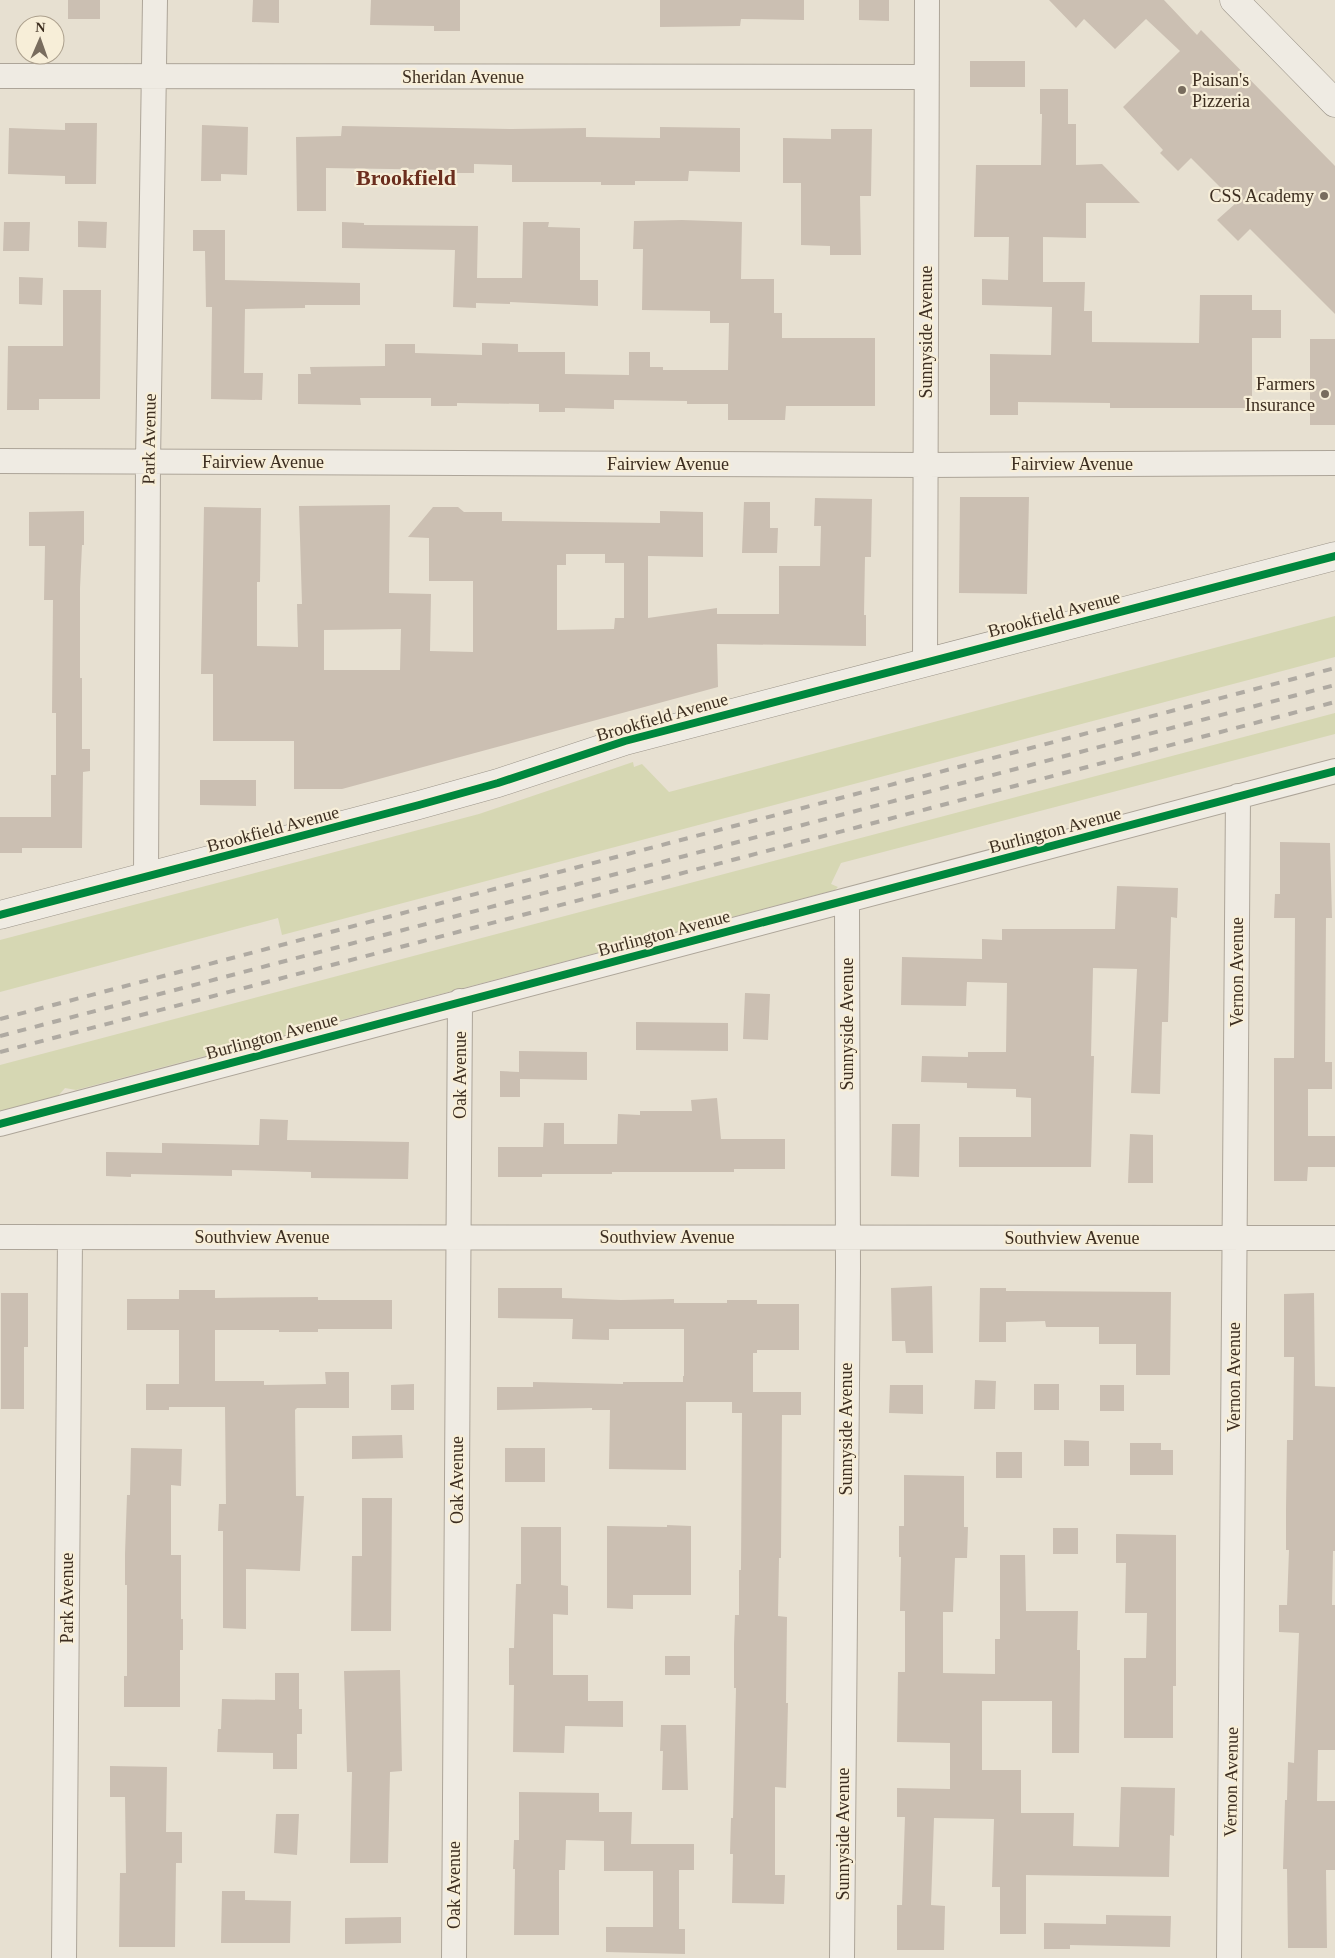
<svg xmlns="http://www.w3.org/2000/svg" width="1335" height="1958" font-family="'Times New Roman',serif">
<rect width="100%" height="100%" fill="#e7e0d1"/>
<path fill="#d6d7b3" d="M 1335,616 L 1335,657 L 282,935 L 278,918 L 0,992 L 0,940 L 479,814 L 633,762 L 634,767 L 642,764 L 669,792 Z
M 1335,713 L 1335,734 L 841,863 L 831,884 L 838,887 L 835,890 L 76,1090 L 65,1088 L 58,1096 L 0,1111 L 0,1065 Z"/>
<path fill="#cbbfb2" fill-rule="evenodd" d="M 68,0 L 100,0 L 100,19 L 68,19 Z
M 253,0 L 279,0 L 279,23 L 252,22 Z
M 371,0 L 460,0 L 460,31 L 434,31 L 434,26 L 370,25 Z
M 660,0 L 804,0 L 804,20 L 741,19 L 740,26 L 660,27 Z
M 859,0 L 889,0 L 889,21 L 859,20 Z
M 1049,0 L 1164,0 L 1197,35 L 1201,30 L 1335,166 L 1335,314 L 1250,229 L 1238,241 L 1217,220 L 1236,203 L 1191,158 L 1178,171 L 1160,153 L 1163,150 L 1123,107 L 1180,51 L 1146,19 L 1115,49 L 1084,19 L 1076,28 Z
M 970,61 L 1025,61 L 1025,87 L 970,87 Z
M 1040,89 L 1068,89 L 1068,124 L 1076,124 L 1076,165 L 1102,164 L 1140,203 L 1086,203 L 1086,238 L 1043,237 L 1043,282 L 1085,282 L 1084,311 L 1092,311 L 1092,342 L 1199,343 L 1200,295 L 1252,295 L 1252,310 L 1281,310 L 1281,338 L 1252,338 L 1252,408 L 1110,408 L 1110,403 L 1018,402 L 1018,415 L 990,415 L 990,354 L 1051,355 L 1052,307 L 982,305 L 982,279 L 1008,280 L 1009,237 L 974,237 L 976,165 L 1041,165 L 1042,114 L 1040,114 Z
M 65,123 L 97,123 L 96,184 L 65,184 L 65,176 L 8,174 L 9,128 L 65,130 Z
M 202,125 L 248,127 L 247,175 L 221,174 L 221,181 L 201,181 Z
M 342,126 L 512,129 L 586,128 L 586,137 L 660,138 L 660,127 L 740,128 L 740,172 L 689,171 L 688,181 L 635,181 L 635,185 L 601,185 L 601,182 L 512,182 L 512,165 L 474,164 L 474,173 L 453,173 L 453,170 L 326,168 L 326,211 L 297,211 L 296,137 L 341,136 Z
M 831,129 L 872,129 L 871,196 L 860,196 L 861,255 L 830,255 L 830,246 L 801,245 L 801,183 L 783,183 L 783,138 L 831,139 Z
M 682,220 L 742,222 L 741,279 L 774,279 L 774,313 L 782,313 L 782,338 L 875,338 L 875,406 L 786,406 L 785,420 L 728,420 L 728,404 L 687,404 L 687,401 L 614,400 L 614,409 L 565,408 L 565,412 L 539,412 L 539,404 L 457,403 L 457,406 L 431,406 L 431,398 L 360,398 L 361,405 L 298,404 L 298,374 L 311,374 L 310,367 L 385,366 L 385,344 L 415,344 L 415,353 L 482,355 L 482,343 L 518,344 L 518,352 L 565,352 L 565,374 L 629,375 L 629,352 L 650,352 L 650,367 L 663,367 L 663,370 L 728,370 L 729,323 L 710,323 L 710,311 L 642,310 L 643,249 L 633,249 L 634,221 Z
M 78,221 L 107,222 L 106,248 L 78,247 Z
M 4,222 L 30,222 L 29,251 L 3,251 Z
M 342,222 L 364,223 L 364,225 L 478,226 L 477,278 L 522,278 L 523,222 L 549,222 L 548,227 L 580,228 L 580,280 L 598,280 L 598,306 L 510,302 L 510,304 L 476,303 L 476,308 L 453,307 L 455,250 L 342,248 Z
M 193,230 L 225,230 L 225,280 L 360,283 L 360,305 L 305,305 L 305,308 L 245,309 L 244,373 L 263,373 L 262,400 L 211,399 L 212,307 L 206,307 L 205,251 L 193,251 Z
M 19,277 L 43,278 L 42,305 L 19,304 Z
M 63,290 L 101,290 L 100,399 L 39,399 L 39,410 L 7,410 L 8,346 L 63,346 Z
M 1310,339 L 1335,339 L 1335,425 L 1310,425 Z
M 960,497 L 1029,497 L 1027,594 L 959,593 Z
M 815,498 L 872,499 L 871,557 L 865,557 L 864,615 L 866,615 L 866,646 L 717,644 L 718,687 L 342,789 L 294,789 L 294,741 L 213,741 L 213,674 L 201,674 L 204,507 L 261,508 L 260,582 L 257,582 L 257,646 L 298,647 L 297,604 L 302,604 L 299,506 L 390,505 L 389,593 L 431,594 L 430,651 L 473,652 L 473,581 L 429,581 L 429,538 L 408,537 L 433,507 L 458,507 L 464,512 L 502,512 L 502,521 L 660,523 L 660,511 L 703,512 L 703,557 L 648,556 L 648,618 L 717,608 L 717,614 L 779,614 L 779,566 L 820,566 L 821,526 L 814,526 ZM 566,554 L 605,554 L 605,563 L 624,563 L 624,618 L 615,618 L 614,629 L 557,630 L 557,565 L 566,565 ZM 401,629 L 400,670 L 324,670 L 324,630 Z
M 744,502 L 770,502 L 770,528 L 778,528 L 777,553 L 742,553 Z
M 84,511 L 84,545 L 82,545 L 80,588 L 80,678 L 82,678 L 82,749 L 90,749 L 90,771 L 83,772 L 82,848 L 22,848 L 22,853 L 0,853 L 0,817 L 51,817 L 51,775 L 56,775 L 56,713 L 52,713 L 53,600 L 44,600 L 45,546 L 29,546 L 29,512 Z
M 200,780 L 256,780 L 256,806 L 200,805 Z
M 1280,842 L 1330,843 L 1332,918 L 1326,918 L 1325,1062 L 1332,1062 L 1332,1089 L 1308,1089 L 1308,1136 L 1335,1136 L 1335,1167 L 1308,1167 L 1307,1181 L 1274,1181 L 1274,1058 L 1294,1058 L 1295,918 L 1274,918 L 1275,894 L 1280,894 Z
M 1117,886 L 1178,888 L 1177,918 L 1171,917 L 1168,1022 L 1162,1022 L 1160,1094 L 1131,1093 L 1137,969 L 1093,968 L 1091,1056 L 1094,1056 L 1091,1167 L 959,1167 L 959,1137 L 1031,1137 L 1031,1098 L 1016,1097 L 1016,1089 L 967,1088 L 967,1083 L 921,1082 L 922,1056 L 968,1057 L 968,1052 L 1006,1052 L 1007,983 L 967,982 L 966,1006 L 901,1005 L 902,957 L 982,959 L 982,939 L 1002,940 L 1002,929 L 1115,929 Z
M 745,993 L 770,994 L 768,1040 L 743,1039 Z
M 636,1022 L 728,1023 L 728,1051 L 636,1050 Z
M 519,1051 L 587,1052 L 587,1080 L 520,1079 L 520,1097 L 500,1097 L 500,1071 L 519,1072 Z
M 717,1098 L 721,1139 L 785,1139 L 785,1169 L 734,1169 L 734,1172 L 612,1172 L 612,1174 L 542,1174 L 542,1177 L 498,1177 L 498,1147 L 543,1147 L 544,1123 L 564,1123 L 564,1144 L 617,1144 L 618,1114 L 640,1115 L 640,1111 L 692,1111 L 691,1100 Z
M 260,1119 L 288,1120 L 287,1140 L 409,1142 L 408,1179 L 311,1178 L 311,1172 L 232,1170 L 232,1176 L 131,1174 L 131,1177 L 106,1176 L 106,1152 L 162,1153 L 162,1143 L 259,1145 Z
M 892,1124 L 920,1124 L 919,1177 L 891,1176 Z
M 1130,1134 L 1153,1135 L 1153,1183 L 1128,1183 Z
M 932,1286 L 933,1353 L 906,1353 L 905,1341 L 892,1341 L 891,1288 Z
M 498,1288 L 562,1288 L 562,1298 L 621,1300 L 674,1299 L 674,1303 L 727,1303 L 727,1300 L 757,1300 L 757,1304 L 799,1304 L 799,1350 L 757,1350 L 757,1353 L 753,1353 L 753,1392 L 801,1392 L 801,1415 L 782,1415 L 781,1558 L 779,1558 L 778,1616 L 787,1617 L 786,1703 L 788,1703 L 786,1788 L 775,1787 L 775,1875 L 785,1875 L 784,1904 L 732,1903 L 733,1854 L 730,1854 L 731,1818 L 733,1818 L 736,1688 L 734,1688 L 734,1644 L 735,1615 L 739,1615 L 739,1570 L 741,1570 L 742,1413 L 732,1413 L 732,1402 L 686,1402 L 686,1470 L 609,1469 L 610,1410 L 592,1410 L 592,1408 L 497,1410 L 497,1387 L 533,1387 L 533,1382 L 623,1384 L 623,1382 L 683,1382 L 683,1376 L 684,1376 L 684,1329 L 609,1329 L 609,1340 L 572,1339 L 573,1319 L 498,1318 Z
M 980,1288 L 1006,1288 L 1006,1291 L 1171,1292 L 1170,1375 L 1136,1375 L 1136,1344 L 1099,1344 L 1099,1327 L 1046,1327 L 1045,1321 L 1006,1322 L 1006,1342 L 979,1342 Z
M 179,1290 L 215,1290 L 215,1298 L 318,1297 L 318,1300 L 392,1300 L 392,1329 L 318,1329 L 318,1332 L 279,1332 L 279,1330 L 215,1330 L 215,1381 L 264,1381 L 264,1385 L 326,1384 L 325,1372 L 349,1372 L 349,1408 L 297,1408 L 295,1410 L 296,1496 L 304,1496 L 300,1571 L 246,1569 L 246,1629 L 223,1628 L 223,1531 L 218,1531 L 219,1504 L 226,1504 L 225,1407 L 169,1407 L 169,1410 L 146,1410 L 146,1384 L 179,1384 L 179,1330 L 127,1330 L 127,1299 L 179,1299 Z
M 1,1293 L 28,1293 L 28,1347 L 24,1347 L 24,1409 L 1,1409 Z
M 1314,1293 L 1315,1386 L 1335,1387 L 1335,1551 L 1333,1551 L 1332,1605 L 1335,1605 L 1335,1750 L 1318,1750 L 1317,1801 L 1335,1801 L 1335,1870 L 1326,1870 L 1327,1948 L 1288,1948 L 1287,1869 L 1283,1869 L 1285,1800 L 1287,1800 L 1288,1762 L 1294,1763 L 1299,1633 L 1279,1632 L 1279,1605 L 1287,1605 L 1289,1550 L 1286,1550 L 1286,1509 L 1287,1440 L 1293,1440 L 1294,1357 L 1284,1357 L 1284,1294 Z
M 975,1380 L 996,1381 L 995,1409 L 974,1409 Z
M 414,1384 L 414,1410 L 391,1410 L 391,1385 Z
M 1034,1384 L 1059,1384 L 1059,1410 L 1034,1410 Z
M 890,1385 L 923,1385 L 923,1414 L 889,1413 Z
M 1100,1385 L 1124,1385 L 1124,1411 L 1100,1411 Z
M 402,1435 L 403,1458 L 352,1459 L 352,1436 Z
M 1064,1440 L 1089,1441 L 1089,1466 L 1064,1466 Z
M 1130,1443 L 1161,1443 L 1161,1450 L 1173,1450 L 1173,1475 L 1130,1475 Z
M 131,1448 L 182,1449 L 181,1486 L 171,1485 L 171,1555 L 181,1555 L 181,1619 L 183,1619 L 183,1650 L 180,1650 L 180,1707 L 124,1707 L 124,1676 L 127,1676 L 127,1585 L 125,1585 L 125,1554 L 127,1495 L 130,1495 Z
M 505,1448 L 545,1448 L 545,1482 L 505,1482 Z
M 996,1452 L 1022,1452 L 1022,1478 L 996,1478 Z
M 904,1475 L 964,1476 L 964,1527 L 968,1527 L 967,1558 L 955,1558 L 953,1612 L 943,1612 L 943,1673 L 995,1674 L 995,1639 L 1000,1639 L 1000,1555 L 1025,1555 L 1026,1611 L 1078,1611 L 1077,1650 L 1080,1650 L 1080,1667 L 1079,1753 L 1052,1753 L 1052,1701 L 982,1701 L 982,1770 L 1021,1770 L 1021,1813 L 1074,1813 L 1073,1846 L 1119,1847 L 1121,1787 L 1175,1788 L 1174,1836 L 1170,1835 L 1169,1877 L 1026,1875 L 1026,1934 L 1000,1934 L 1000,1887 L 992,1887 L 994,1819 L 934,1818 L 931,1905 L 945,1906 L 944,1950 L 897,1950 L 897,1905 L 902,1905 L 905,1817 L 897,1817 L 897,1788 L 950,1789 L 950,1743 L 897,1742 L 898,1672 L 905,1672 L 905,1611 L 900,1611 L 901,1557 L 899,1557 L 899,1526 L 904,1526 Z
M 362,1498 L 392,1498 L 391,1631 L 351,1631 L 352,1556 L 362,1556 Z
M 667,1525 L 691,1526 L 691,1595 L 633,1595 L 633,1609 L 607,1608 L 607,1526 L 667,1527 Z
M 521,1527 L 561,1527 L 561,1585 L 568,1586 L 568,1615 L 553,1614 L 553,1675 L 588,1675 L 588,1701 L 623,1701 L 623,1727 L 565,1726 L 564,1753 L 513,1752 L 514,1685 L 509,1685 L 509,1648 L 514,1648 L 516,1584 L 521,1584 Z
M 1053,1528 L 1078,1528 L 1078,1554 L 1053,1554 Z
M 1116,1534 L 1176,1535 L 1176,1686 L 1173,1686 L 1173,1738 L 1124,1738 L 1124,1658 L 1146,1658 L 1147,1613 L 1125,1613 L 1126,1563 L 1116,1563 Z
M 665,1656 L 690,1656 L 690,1675 L 665,1675 Z
M 400,1670 L 402,1771 L 390,1772 L 388,1863 L 350,1863 L 352,1772 L 347,1772 L 344,1671 Z
M 275,1673 L 299,1673 L 299,1709 L 302,1709 L 302,1734 L 297,1734 L 297,1769 L 273,1769 L 273,1753 L 217,1752 L 218,1729 L 221,1729 L 222,1699 L 275,1700 Z
M 661,1725 L 686,1725 L 688,1790 L 662,1790 L 663,1751 L 660,1751 Z
M 110,1766 L 167,1767 L 166,1832 L 182,1832 L 182,1863 L 176,1863 L 175,1947 L 119,1947 L 120,1873 L 126,1873 L 125,1797 L 110,1797 Z
M 519,1792 L 599,1793 L 599,1812 L 632,1812 L 631,1844 L 694,1844 L 694,1870 L 679,1870 L 679,1929 L 685,1929 L 685,1954 L 606,1952 L 606,1927 L 653,1927 L 653,1871 L 604,1871 L 604,1841 L 566,1840 L 565,1870 L 559,1870 L 559,1935 L 514,1935 L 515,1869 L 513,1869 L 514,1840 L 519,1840 Z
M 276,1814 L 299,1814 L 297,1855 L 274,1853 Z
M 222,1891 L 245,1891 L 245,1900 L 291,1901 L 290,1943 L 221,1943 Z
M 1106,1915 L 1171,1916 L 1170,1947 L 1070,1945 L 1070,1949 L 1044,1949 L 1044,1923 L 1106,1924 Z
M 401,1917 L 401,1943 L 345,1944 L 345,1918 Z"/>
<g fill="none" stroke-linecap="round" stroke-linejoin="round">
<defs>
<path id="street" d="M 0,76 L 926,77
M 0,461 L 926,465 L 1335,463
M 925,663 L 927,0
M 146,878 L 148,462 L 155,0
M 0,1124 L 1335,771
M 0,1237 L 1335,1238
M 64,1958 L 70,1238
M 454,1958 L 460,1001
M 842,1958 L 848,1269 L 847,901
M 1229,1958 L 1238,796"/>
<path id="secondary" d="M 1234,0 L 1335,103
M 0,915 L 419,805 L 498,783 L 625,741 L 1335,556"/>
</defs>
<use href="#street" stroke="#ada599" stroke-width="26"/>
<use href="#secondary" stroke="#9c958a" stroke-width="29"/>
<use href="#street" stroke="#efebe3" stroke-width="24"/>
<use href="#secondary" stroke="#efebe3" stroke-width="28"/>
<path stroke="#afaaa2" stroke-width="4" stroke-dasharray="9 9" stroke-linecap="butt" d="M 0,1019 L 1335,668
M 0,1036 L 1335,685
M 0,1052 L 1335,702"/>
<defs>
<path id="cycleway" d="M 0,915 L 419,805 L 498,783 L 625,741 L 1335,556
M 0,1124 L 1335,771"/>
</defs>
<use href="#cycleway" stroke="#f7eed8" stroke-width="11"/>
<use href="#cycleway" stroke="#00873e" stroke-width="8"/>
</g>
<g fill="#786c5e" stroke="#f7eed8" stroke-width="2">
<circle cx="1182" cy="90" r="5"/>
<circle cx="1324" cy="196" r="5"/>
<circle cx="1325" cy="394" r="5"/>
</g>
<g text-anchor="middle" dominant-baseline="central" stroke-width="4.5" stroke-linejoin="round" paint-order="stroke">
<g font-size="18" fill="#3d2e20" stroke="#f7eed8">
<text x="463" y="77">Sheridan Avenue</text>
<text transform="translate(926 332) rotate(-90)">Sunnyside Avenue</text>
<text transform="translate(149 439) rotate(-89)">Park Avenue</text>
<text x="263" y="462">Fairview Avenue</text>
<text x="668" y="464">Fairview Avenue</text>
<text x="1072" y="464">Fairview Avenue</text>
<text transform="translate(1054 614) rotate(-15)">Brookfield Avenue</text>
<text transform="translate(662 717) rotate(-16)">Brookfield Avenue</text>
<text transform="translate(273 829) rotate(-15)">Brookfield Avenue</text>
<text transform="translate(1055 830) rotate(-15)">Burlington Avenue</text>
<text transform="translate(664 933) rotate(-15)">Burlington Avenue</text>
<text transform="translate(1237 972) rotate(-90)">Vernon Avenue</text>
<text transform="translate(847 1024) rotate(-90)">Sunnyside Avenue</text>
<text transform="translate(272 1036) rotate(-15)">Burlington Avenue</text>
<text transform="translate(460 1075) rotate(-90)">Oak Avenue</text>
<text x="262" y="1237">Southview Avenue</text>
<text x="667" y="1237">Southview Avenue</text>
<text x="1072" y="1238">Southview Avenue</text>
<text transform="translate(1234 1377) rotate(-90)">Vernon Avenue</text>
<text transform="translate(846 1429) rotate(-90)">Sunnyside Avenue</text>
<text transform="translate(457 1480) rotate(-90)">Oak Avenue</text>
<text transform="translate(67 1598) rotate(-90)">Park Avenue</text>
<text transform="translate(1231 1782) rotate(-89)">Vernon Avenue</text>
<text transform="translate(843 1834) rotate(-90)">Sunnyside Avenue</text>
<text transform="translate(454 1885) rotate(-90)">Oak Avenue</text>
</g>
<g font-size="18" fill="#3d2e20" stroke="#f7eed8" text-anchor="end">
<text x="1192" y="80" text-anchor="start">Paisan's<tspan x="1192" dy="21">Pizzeria</tspan></text>
<text x="1314" y="196">CSS Academy</text>
<text x="1315" y="384">Farmers<tspan x="1315" dy="21">Insurance</tspan></text>
</g>
<g font-size="22" font-weight="bold" fill="#6b2e1e" stroke="#f7eed8">
<text x="406" y="177">Brookfield</text>
</g>
</g>
<g transform="translate(40 40) rotate(2)"><circle r="24" fill="#f7eed8" stroke="#ada18e"/>
<path d="M0-4L9 19L0 12L-9 19Z" fill="#786c5e"/>
<text y="-8" font-size="14" font-weight="bold" text-anchor="middle" fill="#3d2e20">N</text>
</g>
</svg>
